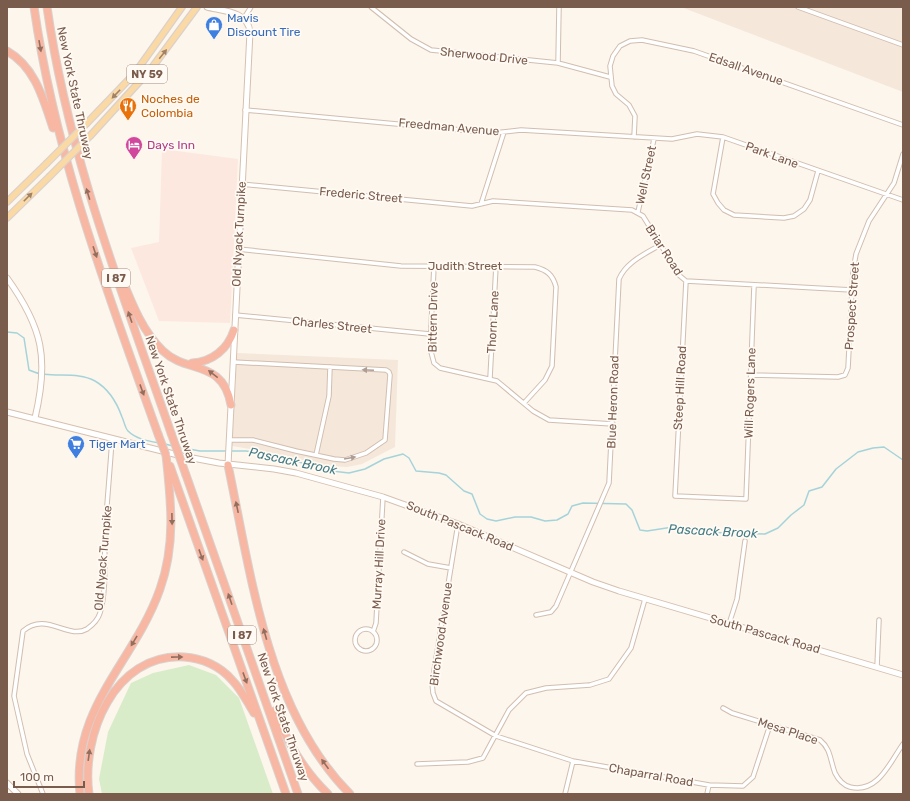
<svg xmlns="http://www.w3.org/2000/svg" width="910" height="801" font-family="Rubik,sans-serif">
<rect width="100%" height="100%" fill="#fdf6ec"/>
<path fill="#f5e8da" d="M 681,7 L 903,7 L 903,92 Z
M 237,353 L 398,360 L 395,447 L 362,464 L 347,467 L 328,466 L 273,453 L 232,446 Z"/>
<path fill="#fde8e0" d="M 162,149 L 238,159 L 230,323 L 159,321 L 131,248 L 159,242 Z"/>
<path fill="#d8ecc9" d="M 189,665 L 216,675 L 239,698 L 273,794 L 102,794 L 99,779 L 108,732 L 131,683 L 153,673 Z"/>
<g fill="none" stroke-linecap="round" stroke-linejoin="round">
<path stroke="#a5d3da" stroke-width="1.5" d="M 7,332 L 17,333 L 24,338 L 29,370 C 49,380 75,370 95,381 C 109,389 117,403 122,417 C 124,421 125,428 128,431 C 136,439 148,441 159,443
M 165,444 L 173,446
M 178,447 L 200,451 L 246,451 L 273,455 L 332,471 L 349,473 L 365,469 L 384,459 L 403,454 L 409,458 L 416,471 L 439,473 L 446,475 L 464,491 L 472,494 L 480,514 L 487,519 L 496,521 L 515,517 L 531,517 L 545,521 L 557,520 L 568,514 L 572,506 L 583,503 L 626,504 L 632,510 L 640,530 L 647,531 L 673,527 L 697,532 L 765,534 L 778,528 L 791,515 L 804,505 L 809,491 L 822,487 L 836,469 L 858,452 L 873,448 L 884,447 L 903,460"/>
<defs>
<path id="street" d="M 371,7 L 411,39 L 431,50 L 558,63 L 610,77
M 798,7 L 903,45
M 244,18 L 251,7
M 558,63 L 559,7
M 245,110 L 494,133 L 521,130 L 672,139 L 697,134 L 723,137 L 903,200
M 634,137 L 635,116 L 629,105 L 616,94 L 612,86 L 610,66 L 613,56 L 620,46 L 630,41 L 642,40 L 694,51 L 903,125
M 723,137 L 713,194 L 718,203 L 724,210 L 734,215 L 784,218 L 794,216 L 804,209 L 810,200 L 818,171
M 241,184 L 472,206 L 493,201 L 632,210 L 643,216 L 680,276 L 686,281 L 852,290
M 481,204 L 504,132
M 638,212 L 654,139
M 238,249 L 401,266 L 535,267 C 547,270 553,275 556,287 L 552,366 L 545,380 L 524,403
M 434,266 L 430,348 L 434,363 L 440,368 L 497,381 L 533,411 L 549,420 L 613,424
M 686,281 L 675,496 L 746,499 L 754,286
M 235,315 L 430,334
M 752,375 L 838,377 L 845,375 L 848,368 L 853,272 L 856,254 L 869,221 L 894,183 L 903,154
M 490,378 L 496,266
M 229,440 L 253,440 L 296,451 L 334,459 L 345,460 L 366,453 L 385,440 L 390,375 L 389,372 L 386,370 L 233,362
M 316,455 L 329,396 L 330,367
M 458,524 L 432,683 L 433,693 L 436,701 L 496,736 L 573,761 L 709,785 L 743,786 L 753,777 L 770,725
M 404,552 L 428,564 L 451,568
M 536,615 L 551,612 L 556,606 L 609,483 L 619,279 C 626,262 645,254 660,245
M 729,624 L 737,599 L 745,541
M355 640a11 11 0 1 1 22 0a11 11 0 1 1-22 0Z
M 373,632 L 376,623 L 383,497
M 877,667 L 879,620
M 723,708 L 732,713 L 820,740 C 831,749 830,760 835,773 C 838,779 843,785 850,787 C 878,794 890,762 903,744
M 417,764 L 468,762 L 483,758 L 509,710 L 526,693 L 546,688 L 590,685 L 609,679 L 631,648 L 645,599
M 43,794 L 27,754 L 14,696 L 23,631 C 46,611 68,640 87,629 C 94,624 98,620 100,613 C 107,590 104,557 105,533 C 107,502 110,470 112,439
M 565,794 L 573,761
M 707,794 L 709,785"/>
<path id="secondary" d="M 207,7 C 223,11 248,11 250,32 L 228,465
M 7,278 C 43,328 49,359 35,418
M 7,412 L 182,456 L 219,463 L 274,469 L 296,473 L 383,497 L 458,524 L 593,582 L 619,591 L 903,675
M 7,783 L 18,794"/>
<path id="primary" d="M 87,123 L 135,73 L 182,7
M 91,135 L 151,69 L 197,7
M 7,202 L 46,164
M 7,218 L 49,177"/>
<path id="highway" d="M 34,7 C 55,155 108,294 158,434
M 47,7 C 68,155 122,292 171,433
M 7,51 C 35,67 43,98 53,128
M 122,279 C 132,304 143,332 163,351 C 187,374 223,359 231,405
M 192,363 C 212,362 228,349 234,330
M 228,465 C 251,574 267,711 350,794
M 170,466 L 286,794
M 186,475 L 298,794
M 274,711 C 288,742 303,770 328,794
M 80,794 C 71,707 134,663 160,589 C 176,544 171,501 166,455
M 89,794 C 81,736 114,653 184,657 C 202,658 220,666 232,680 C 241,689 247,702 254,713"/>
</defs>
<use href="#street" stroke="#d1beb0" stroke-width="5.5"/>
<use href="#secondary" stroke="#d6c0b0" stroke-width="7"/>
<use href="#primary" stroke="#dad1cd" stroke-width="8"/>
<use href="#highway" stroke="#dad1cd" stroke-width="9"/>
<use href="#street" stroke="#fff" stroke-width="3.5"/>
<use href="#secondary" stroke="#fff" stroke-width="5"/>
<use href="#primary" stroke="#fbd9a5" stroke-width="5.5"/>
<use href="#highway" stroke="#f7b7a3" stroke-width="7"/>
<defs>
<path id="primary-bridge" d="M 46,164 L 87,123
M 49,177 L 91,135"/>
<path id="highway-bridge" d="M 171,433 L 186,475
M 158,434 L 166,455"/>
</defs>
<use href="#primary-bridge" stroke="#dad1cd" stroke-width="8" stroke-linecap="butt"/>
<use href="#highway-bridge" stroke="#dad1cd" stroke-width="9" stroke-linecap="butt"/>
<use href="#primary-bridge" stroke="#fbd9a5" stroke-width="5.5"/>
<use href="#highway-bridge" stroke="#f7b7a3" stroke-width="7"/>
</g>
<defs><path id="oneway-solid" d="M-6-.8H1V-3.2L6.5 0L1 3.2V.8H-6Z"/></defs>
<g fill="#936e5e">
<use href="#oneway-solid" transform="translate(40 46) rotate(80)"/>
<use href="#oneway-solid" transform="translate(88 194) rotate(-107)"/>
<use href="#oneway-solid" transform="translate(95 252) rotate(71)"/>
<use href="#oneway-solid" transform="translate(130 317) rotate(-109)"/>
<use href="#oneway-solid" transform="translate(213 374) rotate(-142)"/>
<use href="#oneway-solid" transform="translate(142 390) rotate(70)"/>
<use href="#oneway-solid" transform="translate(237 507) rotate(-102)"/>
<use href="#oneway-solid" transform="translate(172 519) rotate(89)"/>
<use href="#oneway-solid" transform="translate(201 555) rotate(70)"/>
<use href="#oneway-solid" transform="translate(230 599) rotate(-109)"/>
<use href="#oneway-solid" transform="translate(265 634) rotate(-106)"/>
<use href="#oneway-solid" transform="translate(134 641) rotate(121)"/>
<use href="#oneway-solid" transform="translate(177 657) rotate(-1)"/>
<use href="#oneway-solid" transform="translate(245 678) rotate(70)"/>
<use href="#oneway-solid" transform="translate(89 755) rotate(-82)"/>
<use href="#oneway-solid" transform="translate(325 764) rotate(-126)"/>
</g>
<g fill="#a18267">
<use href="#oneway-solid" transform="translate(163 54) rotate(-51)"/>
<use href="#oneway-solid" transform="translate(116 94) rotate(134)"/>
<use href="#oneway-solid" transform="translate(28 197) rotate(-45)"/>
</g>
<g fill="#af9d94">
<use href="#oneway-solid" transform="translate(368 370) rotate(-177)"/>
<use href="#oneway-solid" transform="translate(350 458) rotate(-10)"/>
</g>
<defs>
<symbol id="shop-pin" viewBox="-11 -11 22 30"><path d="M0 17L-7.5 6A9.5 9.5 0 1 1 7.5 6Z" fill="#3f7fe0" stroke="#fffaf3"/><path d="M-5-2.5h2.3a2.7 3.5 0 0 1 5.4 0H5L5.5 6h-11ZM-1.5-2.5h3a1.5 2.3 0 0 0-3 0Z" fill="#fff"/></symbol>
<symbol id="restaurant-pin" viewBox="-11 -11 22 30"><path d="M0 17L-7.5 6A9.5 9.5 0 1 1 7.5 6Z" fill="#e8710a" stroke="#fffaf3"/><path d="M-5-6h1v4h1v-4h1v4h1v-4h1v5L-1.5 .5V6h-2V.5L-5-1ZM5-6V6H3V1.5H1.5Q1.5-4 5-6Z" fill="#fff"/></symbol>
<symbol id="hotel-pin" viewBox="-11 -11 22 30"><path d="M0 17L-7.5 6A9.5 9.5 0 1 1 7.5 6Z" fill="#d1479c" stroke="#fffaf3"/><path d="M-6-4.5h1.5V1H6V5H4.5V3h-9V5H-6ZM-4 0a1.8 1.8 0 1 1 3.6 0ZM.5 0V-2.5h3Q6-2.5 6 0Z" fill="#fff"/></symbol>
<symbol id="supermarket-pin" viewBox="-11 -11 22 30"><path d="M0 17L-7.5 6A9.5 9.5 0 1 1 7.5 6Z" fill="#3f7fe0" stroke="#fffaf3"/><path d="M-6-5.5h2.5l.6 2H6L4.5 2H-2.5L-4.4-4H-6ZM-1.5 3.2a1.3 1.3 0 1 0 .1 0ZM3 3.2a1.3 1.3 0 1 0 .1 0Z" fill="#fff"/></symbol>
</defs>
<g fill-rule="evenodd">
<use href="#shop-pin" x="204" y="15" width="20" height="27"/>
<use href="#restaurant-pin" x="118" y="96" width="20" height="27"/>
<use href="#hotel-pin" x="124" y="135" width="20" height="27"/>
<use href="#supermarket-pin" x="66" y="434" width="20" height="27"/>
</g>
<g text-anchor="middle" dominant-baseline="central" stroke-width="3.5" stroke-linejoin="round" paint-order="stroke">
<g fill="#fffaf3" stroke="#a28b7f" stroke-width="1">
<rect x="127" y="65" width="40" height="18" rx="3"/>
<rect x="102" y="269" width="28" height="18" rx="3"/>
<rect x="228" y="626" width="28" height="18" rx="3"/>
</g>
<g font-size="11" font-weight="bold" fill="#7a5c4d">
<text x="147" y="74">NY 59</text>
<text x="116" y="278">I 87</text>
<text x="242" y="635">I 87</text>
</g>
<g font-size="12" fill="#366cbe" stroke="#fffaf3" text-anchor="start">
<text x="227" y="18">Mavis<tspan x="227" dy="14">Discount Tire</tspan></text>
<text x="89" y="444">Tiger Mart</text>
</g>
<g font-size="12" fill="#7a5c4d" stroke="#fffaf3">
<text transform="translate(484 56) rotate(6)">Sherwood Drive</text>
<text transform="translate(746 69) rotate(19)">Edsall Avenue</text>
<text transform="translate(75 93) rotate(78)">New York State Thruway</text>
<text transform="translate(449 127) rotate(5)">Freedman Avenue</text>
<text transform="translate(772 155) rotate(20)">Park Lane</text>
<text transform="translate(646 175) rotate(-78)">Well Street</text>
<text transform="translate(361 195) rotate(5)">Frederic Street</text>
<text transform="translate(239 234) rotate(-87)">Old Nyack Turnpike</text>
<text transform="translate(664 250) rotate(57)">Briar Road</text>
<text x="465" y="266">Judith Street</text>
<text transform="translate(852 306) rotate(-86)">Prospect Street</text>
<text transform="translate(433 317) rotate(-89)">Bittern Drive</text>
<text transform="translate(493 322) rotate(-87)">Thorn Lane</text>
<text transform="translate(332 325) rotate(6)">Charles Street</text>
<text transform="translate(680 388) rotate(-87)">Steep Hill Road</text>
<text transform="translate(750 393) rotate(-88)">Will Rogers Lane</text>
<text transform="translate(171 400) rotate(71)">New York State Thruway</text>
<text transform="translate(613 402) rotate(-88)">Blue Heron Road</text>
<text transform="translate(460 526) rotate(22)">South Pascack Road</text>
<text transform="translate(103 558) rotate(-85)">Old Nyack Turnpike</text>
<text transform="translate(379 564) rotate(-87)">Murray Hill Drive</text>
<text transform="translate(441 634) rotate(-82)">Birchwood Avenue</text>
<text transform="translate(765 634) rotate(16)">South Pascack Road</text>
<text transform="translate(283 717) rotate(71)">New York State Thruway</text>
<text transform="translate(788 731) rotate(18)">Mesa Place</text>
<text transform="translate(651 775) rotate(10)">Chaparral Road</text>
</g>
<g font-size="12" fill="#c56008" stroke="#fffaf3" text-anchor="start">
<text x="141" y="99">Noches de<tspan x="141" dy="14">Colombia</tspan></text>
</g>
<g font-size="12" fill="#b23c85" stroke="#fffaf3" text-anchor="start">
<text x="147" y="145">Days Inn</text>
</g>
<g font-size="13" font-style="italic" fill="#437c86" stroke="#fffaf3">
<text transform="translate(293 461) rotate(12)">Pascack Brook</text>
<text transform="translate(713 531) rotate(3)">Pascack Brook</text>
</g>
</g>
<rect width="910" height="801" fill="none" stroke="#7a5c4d" stroke-width="16"/>
<path d="M14 781v6h70v-6" fill="none" stroke="#7a5c4d" stroke-width="2"/>
<text x="20" y="781" font-size="12" fill="#7a5c4d" stroke="#fffaf3" stroke-width="3" paint-order="stroke">100 m</text>
</svg>
